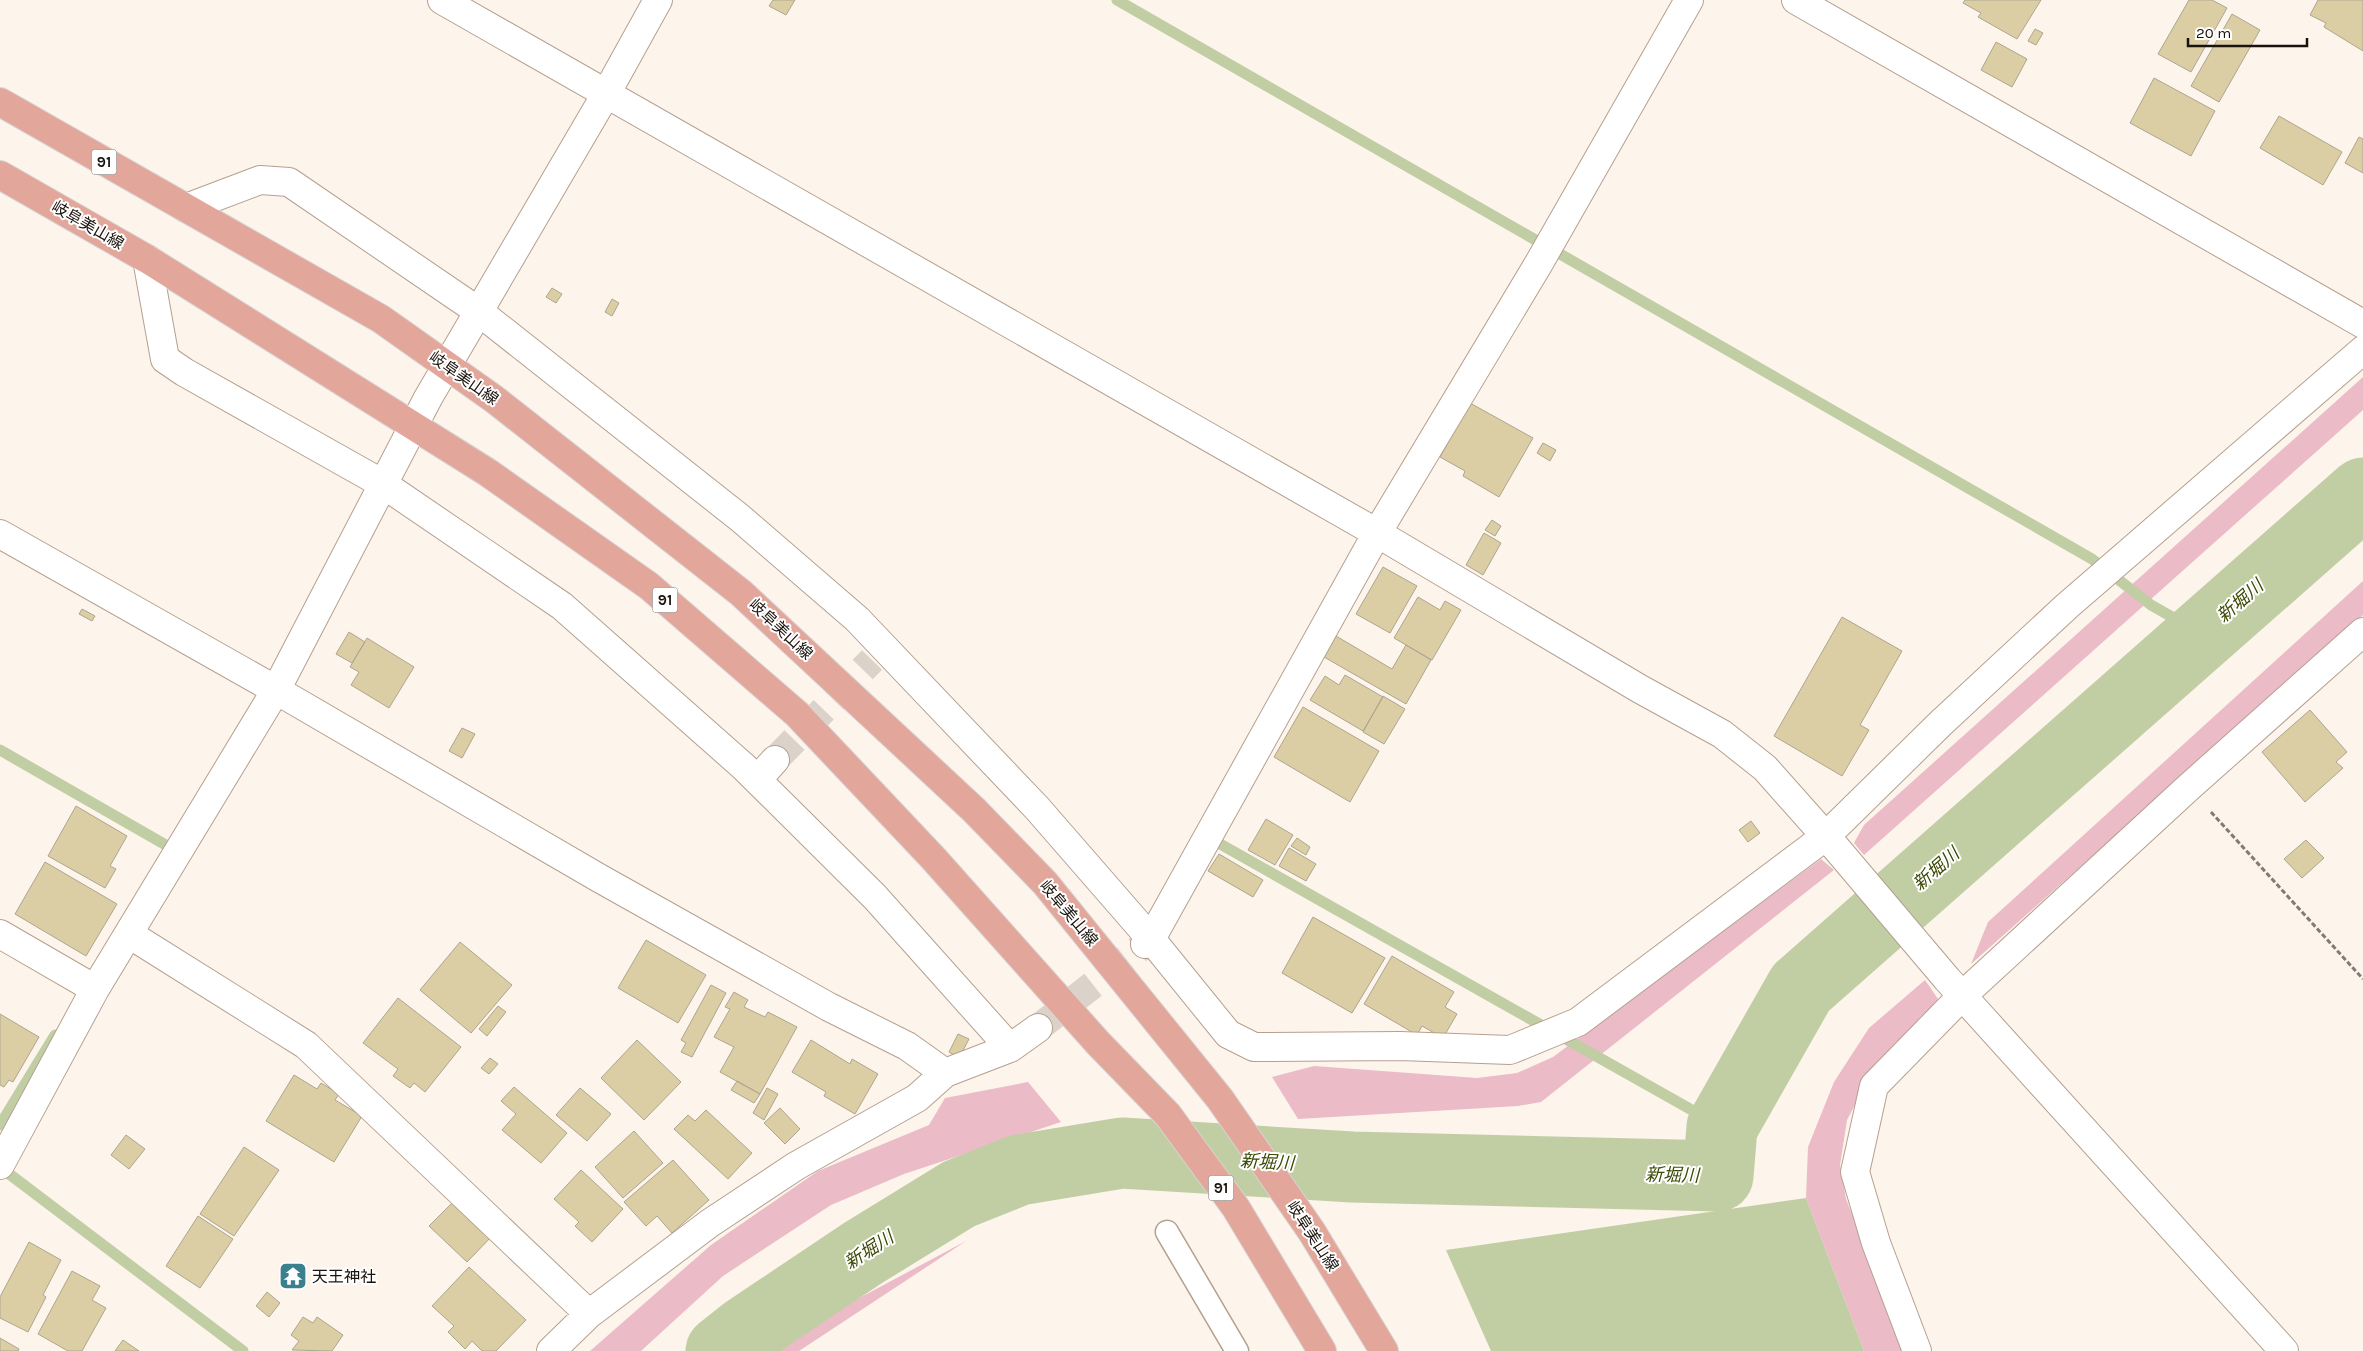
<svg xmlns="http://www.w3.org/2000/svg" width="2363" height="1351" font-family="Karla,'Noto Sans JP',sans-serif">
<rect width="100%" height="100%" fill="#fdf4ec"/>
<path fill="#ebbbc7" d="M 2363,377 L 2363,410 L 1864,855 L 1854,843 L 1864,825 Z
M 2363,581 L 2363,615 L 1971,964 L 1988,922 Z
M 1821,859 L 1834,870 L 1541,1102 L 1518,1106 L 1298,1119 L 1272,1077 L 1314,1066 L 1477,1078 L 1517,1073 L 1553,1057 Z
M 1925,980 L 1938,999 L 1868,1080 L 1847,1120 L 1840,1165 L 1846,1199 L 1906,1351 L 1864,1351 L 1806,1198 L 1808,1147 L 1834,1082 L 1869,1028 Z
M 1028,1082 L 1061,1122 L 904,1174 L 831,1205 L 723,1276 L 641,1351 L 590,1351 L 711,1245 L 818,1171 L 929,1125 L 945,1098 Z
M 966,1241 L 799,1351 L 761,1351 L 762,1350 Z"/>
<path fill="#c1cea4" d="M 1806,1198 L 1864,1351 L 1491,1351 L 1446,1250 Z"/>
<g fill="none" stroke-linecap="round" stroke-linejoin="round">
<path stroke="#c1cea4" stroke-width="11" d="M 1117,0 L 2092,559 L 2151,605 L 2202,634
M 0,750 L 171,848 L 166,855
M 1206,836 L 1722,1127
M 0,1125 L 55,1035
M 0,1167 L 243,1351"/>
<path stroke="#c1cea4" stroke-width="71" d="M 721,1351 L 745,1332 L 863,1253 L 959,1194 L 1019,1170 L 1122,1153 L 1352,1167 L 1718,1176 L 1722,1127 L 1801,988 L 2363,493"/>
</g>
<path fill="#dccea4" stroke="#ada58e" d="M 773,0 L 795,0 L 786,15 L 769,6 Z
M 1965,0 L 2041,0 L 2017,39 L 1978,17 L 1981,13 L 1963,3 Z
M 2189,0 L 2212,0 L 2227,8 L 2191,72 L 2158,54 Z
M 2318,0 L 2363,0 L 2363,51 L 2324,27 L 2326,23 L 2310,15 Z
M 2232,14 L 2260,30 L 2219,102 L 2191,86 Z
M 2035,29 L 2043,33 L 2036,45 L 2028,41 Z
M 1996,42 L 2027,59 L 2012,87 L 1981,70 Z
M 2154,78 L 2215,111 L 2191,156 L 2130,123 Z
M 2279,116 L 2342,152 L 2323,185 L 2260,148 Z
M 2359,137 L 2363,139 L 2363,173 L 2345,163 Z
M 552,288 L 562,294 L 556,303 L 546,297 Z
M 612,299 L 619,303 L 612,316 L 605,312 Z
M 1470,403 L 1533,438 L 1499,497 L 1463,476 L 1465,471 L 1440,457 Z
M 1543,443 L 1556,450 L 1550,461 L 1537,453 Z
M 1492,520 L 1501,526 L 1495,536 L 1485,530 Z
M 1484,533 L 1501,543 L 1483,575 L 1466,565 Z
M 1383,567 L 1417,586 L 1390,633 L 1356,614 Z
M 1418,597 L 1440,610 L 1445,601 L 1461,610 L 1432,660 L 1394,638 Z
M 82,609 L 95,616 L 92,621 L 79,614 Z
M 1842,617 L 1902,651 L 1860,725 L 1869,730 L 1842,776 L 1774,736 Z
M 349,632 L 365,642 L 352,663 L 336,654 Z
M 1336,636 L 1392,669 L 1406,645 L 1431,660 L 1406,704 L 1324,657 Z
M 367,638 L 414,667 L 389,708 L 351,685 L 359,672 L 350,667 Z
M 1345,675 L 1383,697 L 1363,731 L 1310,700 L 1325,676 L 1339,685 Z
M 1383,696 L 1405,709 L 1384,744 L 1363,732 Z
M 1303,707 L 1379,751 L 1350,802 L 1274,757 Z
M 2310,710 L 2347,752 L 2336,762 L 2343,768 L 2305,802 L 2262,752 Z
M 462,728 L 475,734 L 462,758 L 449,751 Z
M 76,806 L 127,836 L 110,866 L 116,869 L 105,888 L 48,856 Z
M 1266,819 L 1293,835 L 1275,865 L 1248,850 Z
M 1751,821 L 1760,833 L 1748,842 L 1739,830 Z
M 1297,838 L 1310,847 L 1306,855 L 1291,846 Z
M 2306,840 L 2324,858 L 2302,878 L 2284,859 Z
M 1289,848 L 1316,864 L 1306,881 L 1279,866 Z
M 1219,854 L 1263,880 L 1253,897 L 1208,871 Z
M 45,862 L 117,904 L 86,956 L 15,914 Z
M 1313,917 L 1385,958 L 1352,1013 L 1282,973 Z
M 646,940 L 706,975 L 678,1023 L 618,988 Z
M 460,942 L 512,985 L 471,1033 L 420,990 Z
M 1392,956 L 1454,992 L 1445,1007 L 1457,1014 L 1443,1038 L 1422,1026 L 1417,1035 L 1364,1004 Z
M 711,985 L 726,993 L 692,1057 L 681,1052 L 686,1043 L 681,1040 Z
M 734,992 L 748,1000 L 744,1007 L 765,1017 L 768,1012 L 797,1027 L 760,1094 L 720,1072 L 734,1047 L 714,1037 L 730,1009 L 725,1007 Z
M 398,998 L 461,1047 L 425,1092 L 414,1083 L 410,1088 L 393,1076 L 398,1069 L 363,1043 Z
M 498,1006 L 506,1012 L 487,1036 L 479,1029 Z
M 0,1014 L 39,1037 L 13,1082 L 9,1080 L 4,1087 L 0,1085 Z
M 958,1034 L 969,1039 L 959,1058 L 949,1052 Z
M 637,1040 L 681,1082 L 644,1120 L 601,1078 Z
M 811,1040 L 850,1064 L 852,1059 L 878,1074 L 855,1114 L 824,1096 L 826,1092 L 792,1072 Z
M 490,1058 L 498,1064 L 489,1074 L 481,1068 Z
M 294,1075 L 317,1089 L 321,1083 L 339,1094 L 335,1100 L 362,1116 L 334,1162 L 266,1121 Z
M 737,1081 L 760,1094 L 754,1103 L 731,1090 Z
M 514,1087 L 567,1133 L 541,1163 L 502,1130 L 516,1114 L 501,1101 Z
M 580,1088 L 611,1114 L 587,1141 L 556,1115 Z
M 767,1088 L 778,1094 L 764,1120 L 753,1113 Z
M 780,1108 L 800,1129 L 785,1144 L 764,1123 Z
M 706,1110 L 752,1153 L 728,1179 L 674,1129 L 688,1115 L 695,1121 Z
M 634,1131 L 663,1163 L 623,1198 L 595,1167 Z
M 126,1135 L 145,1149 L 129,1169 L 111,1155 Z
M 244,1147 L 279,1170 L 234,1236 L 200,1214 Z
M 673,1160 L 709,1200 L 672,1233 L 657,1216 L 646,1226 L 624,1202 Z
M 581,1170 L 623,1209 L 592,1242 L 575,1226 L 579,1222 L 554,1199 Z
M 457,1198 L 495,1233 L 467,1262 L 429,1226 Z
M 198,1216 L 233,1239 L 200,1288 L 166,1266 Z
M 29,1242 L 61,1260 L 43,1295 L 46,1297 L 28,1332 L 0,1318 L 0,1297 Z
M 469,1267 L 526,1320 L 496,1351 L 482,1351 L 472,1341 L 465,1349 L 448,1332 L 454,1326 L 432,1306 Z
M 72,1271 L 100,1286 L 92,1300 L 106,1308 L 82,1351 L 68,1351 L 38,1334 Z
M 267,1292 L 280,1303 L 269,1317 L 256,1306 Z
M 303,1317 L 313,1323 L 317,1317 L 343,1335 L 332,1351 L 292,1350 L 299,1341 L 291,1335 Z
M 0,1338 L 19,1349 L 18,1351 L 0,1351 Z
M 123,1340 L 139,1351 L 115,1351 Z"/>
<g fill="none" stroke-linecap="round" stroke-linejoin="round">
<path stroke="#dbd2ca" stroke-width="28" stroke-dasharray="28 14" stroke-linecap="butt" d="M 775,760 L 872,660
M 1038,1028 L 1145,944"/>
<defs>
<path id="lane" d="M 1167,1232 L 1237,1351"/>
<path id="street" d="M 442,0 L 1377,533 L 1640,689 L 1722,734 L 1765,768 L 1837,849 L 1947,979 L 2284,1351
M 1796,0 L 2363,324
M 186,208 L 260,180 L 289,182 L 478,311 L 740,518 L 857,619 L 1037,808 L 1151,939 L 1228,1034 L 1254,1047 L 1400,1046 L 1510,1050 L 1578,1022 L 1826,836 L 1941,723 L 2067,606 L 2363,350
M 147,259 L 165,359 L 184,372 L 383,484 L 562,606 L 744,767 L 875,897 L 1010,1048
M 0,534 L 276,690 L 599,878 L 829,1007 L 907,1046 L 945,1073
M 757,780 L 775,760
M 0,934 L 95,989
M 129,934 L 306,1045 L 589,1314
M 1145,944 L 1151,939 L 1377,533 L 1539,263 L 1689,0
M 0,1165 L 95,989 L 276,690 L 428,398 L 606,94 L 658,0
M 551,1351 L 589,1314 L 710,1223 L 796,1166 L 917,1098 L 945,1073 L 1010,1048 L 1038,1028
M 1917,1351 L 1876,1243 L 1855,1172 L 1874,1086 L 1963,995 L 2189,787 L 2363,632"/>
<path id="primary" d="M 0,102 L 381,319 L 494,399 L 741,593 L 974,810 L 1045,883 L 1220,1099 L 1312,1232 L 1384,1351
M 0,175 L 147,259 L 487,472 L 649,586 L 797,714 L 934,859 L 1098,1043 L 1168,1115 L 1236,1208 L 1322,1351"/>
</defs>
<use href="#lane" stroke="#b5a08f" stroke-width="25"/>
<use href="#street" stroke="#b5a08f" stroke-width="30"/>
<use href="#primary" stroke="#d6d4d3" stroke-width="30"/>
<path stroke="#837a73" stroke-width="3" stroke-dasharray="5 2.5" stroke-linecap="butt" d="M 2211,812 L 2363,979"/>
<use href="#lane" stroke="#fff" stroke-width="22"/>
<use href="#street" stroke="#fff" stroke-width="28"/>
<use href="#primary" stroke="#e2a69b" stroke-width="28"/>
</g>
<defs>
<symbol id="temple-square" viewBox="-11 -11 22 22"><rect x="-9" y="-9" width="18" height="18" rx="4" fill="#3b808d" stroke="#fff"/><path d="M0-6L5-2H3V0L6.5 2.5H4V6H1.5V3h-3V6H-4V2.5H-6.5L-3 0V-2H-5Z" fill="#fff"/></symbol>
</defs>
<g fill-rule="evenodd">
<use href="#temple-square" x="277" y="1260" width="32" height="32"/>
</g>
<g text-anchor="middle" dominant-baseline="central" stroke-width="4" stroke-linejoin="round" paint-order="stroke">
<g fill="#fff" stroke="#5f5955" stroke-width="1">
<rect x="91.5" y="149.5" width="25" height="25" rx="4"/>
<rect x="652.5" y="587.5" width="25" height="25" rx="4"/>
<rect x="1208.5" y="1175.5" width="25" height="25" rx="4"/>
</g>
<g font-size="15" font-weight="bold" fill="#1a120c">
<text x="104" y="162">91</text>
<text x="665" y="600">91</text>
<text x="1221" y="1188">91</text>
</g>
<g font-size="16" fill="#1a120c" stroke="#fff">
<text transform="translate(88 225) rotate(30)">岐阜美山線</text>
<text transform="translate(464 378) rotate(35)">岐阜美山線</text>
<text transform="translate(781 629) rotate(43)">岐阜美山線</text>
<text transform="translate(1069 913) rotate(50)">岐阜美山線</text>
<text transform="translate(1313 1236) rotate(57)">岐阜美山線</text>
</g>
<g font-size="16" fill="#1a120c" stroke="#fff" text-anchor="start">
<text x="312" y="1276">天王神社</text>
</g>
<g font-size="18" font-style="italic" fill="#3b4905" stroke="#fff">
<text transform="translate(2240 601) rotate(-41)">新堀川</text>
<text transform="translate(1936 869) rotate(-41)">新堀川</text>
<text transform="translate(1267 1162) rotate(3)">新堀川</text>
<text transform="translate(1672 1175) rotate(1)">新堀川</text>
<text transform="translate(869 1250) rotate(-33)">新堀川</text>
</g>
</g>
<path d="M2188 38v8h119v-8" fill="none" stroke="#1a120c" stroke-width="2.5"/>
<text x="2196" y="38" font-size="15" fill="#1a120c" stroke="#ffffff" stroke-width="4" paint-order="stroke">20 m</text>
</svg>
